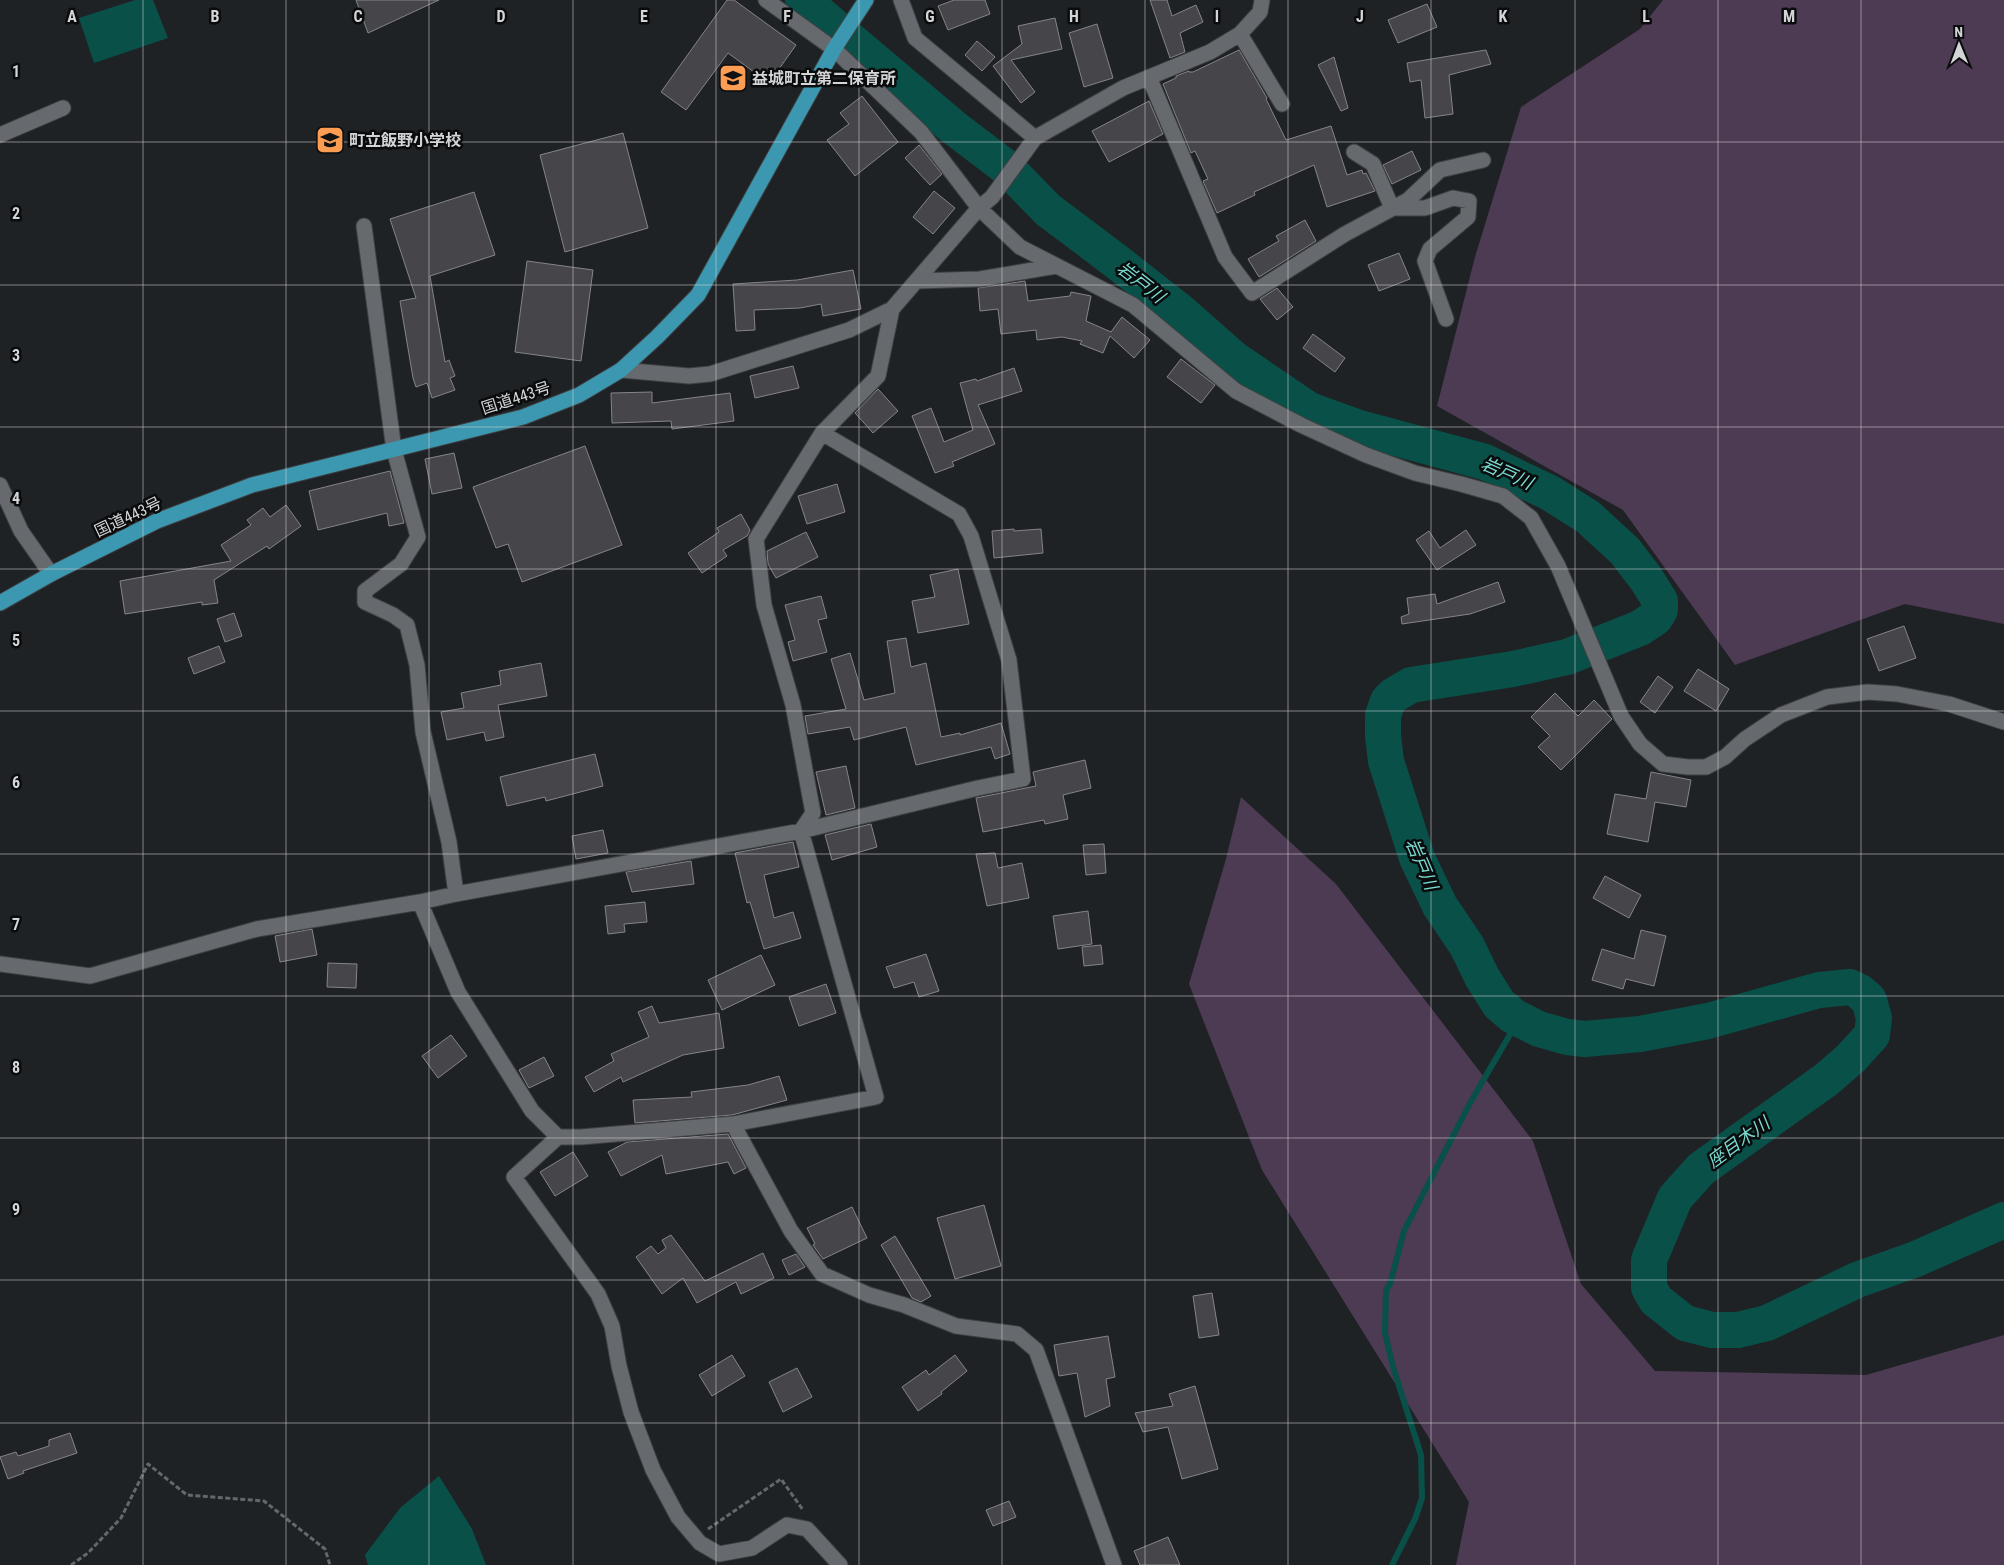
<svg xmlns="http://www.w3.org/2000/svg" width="2004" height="1565" font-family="'Roboto Condensed','Noto Sans JP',sans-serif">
<rect width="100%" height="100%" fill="#1f2225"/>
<path fill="#4d3a53" d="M 1663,0 L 2004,0 L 2004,624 L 1905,604 L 1735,665 L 1623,510 L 1437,406 L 1475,257 L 1521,107 L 1640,29 Z
M 1241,797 L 1336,884 L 1533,1141 L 1581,1284 L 1655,1371 L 1866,1375 L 2004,1335 L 2004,1565 L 1456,1565 L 1469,1502 L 1262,1170 L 1189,984 L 1226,859 Z"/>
<path fill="#095049" d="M 135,0 L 153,0 L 168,38 L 94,63 L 79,18 Z
M 439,1476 L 472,1529 L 486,1565 L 368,1565 L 365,1555 L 400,1508 Z"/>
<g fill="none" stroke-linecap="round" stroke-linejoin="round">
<path stroke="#095049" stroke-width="6" d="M 1392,1565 L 1415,1519 L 1422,1498 L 1421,1455 L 1393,1367 L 1385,1333 L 1386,1290 L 1390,1284 L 1404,1231 L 1470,1103 L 1519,1019"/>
<path stroke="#095049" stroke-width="36" d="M 803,0 L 953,127 L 1007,168 L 1048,210 L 1121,265 L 1182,313 L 1234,359 L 1309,410 L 1359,428 L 1485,462 L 1550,493 L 1588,517 L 1625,551 L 1647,580 L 1660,601 L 1660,610 L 1655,618 L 1640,628 L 1567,657 L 1513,669 L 1411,685 L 1394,695 L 1388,701 L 1383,715 L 1383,736 L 1386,761 L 1417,858 L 1440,906 L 1467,946 L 1482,977 L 1499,1004 L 1513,1016 L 1539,1029 L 1567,1037 L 1585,1039 L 1640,1034 L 1708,1021 L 1819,990 L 1850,987 L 1860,992 L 1869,1000 L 1874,1018 L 1872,1035 L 1851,1058 L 1827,1079 L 1701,1169 L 1675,1198 L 1649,1260 L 1649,1288 L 1656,1300 L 1685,1323 L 1712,1330 L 1738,1330 L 1767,1323 L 1857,1280 L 1916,1259 L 2004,1220"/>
</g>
<path fill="#46464a" stroke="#848489" d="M 356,0 L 439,0 L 368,33 Z
M 727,0 L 734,0 L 796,45 L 769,83 L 728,53 L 686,110 L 661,92 Z
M 954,0 L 985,0 L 990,14 L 948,30 L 938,6 Z
M 1150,0 L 1167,0 L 1172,16 L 1196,5 L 1203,22 L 1180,33 L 1185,52 L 1170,58 Z
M 1427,4 L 1437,27 L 1398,43 L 1388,20 Z
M 1055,18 L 1062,49 L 1011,60 L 1035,92 L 1021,103 L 993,66 L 1022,44 L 1018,26 Z
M 1097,24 L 1113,78 L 1084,87 L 1069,33 Z
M 977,41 L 995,57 L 982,71 L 965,55 Z
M 1239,50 L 1267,98 L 1266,99 L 1286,140 L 1331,126 L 1347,175 L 1362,170 L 1363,174 L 1366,173 L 1375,191 L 1327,207 L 1314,165 L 1254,192 L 1255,195 L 1217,213 L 1203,181 L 1208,179 L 1195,151 L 1191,153 L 1163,84 L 1176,78 L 1176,76 L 1189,71 L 1189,72 L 1193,72 Z
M 1486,50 L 1491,64 L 1449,75 L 1453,114 L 1425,118 L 1421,80 L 1410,82 L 1407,63 Z
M 1334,57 L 1348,108 L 1341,111 L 1318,65 Z
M 862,96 L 898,142 L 855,176 L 827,140 L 849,124 L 840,113 Z
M 1149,101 L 1163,134 L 1109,162 L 1092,131 Z
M 623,133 L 648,228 L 565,252 L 540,155 Z
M 919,145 L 942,174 L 930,185 L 905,158 Z
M 1412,151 L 1421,170 L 1392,184 L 1383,165 Z
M 934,191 L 955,208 L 933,234 L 913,217 Z
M 474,192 L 495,255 L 430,276 L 445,362 L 449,360 L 455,376 L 450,378 L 455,390 L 432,398 L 427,383 L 416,387 L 413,378 L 400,301 L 416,298 L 390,219 Z
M 1305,220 L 1316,241 L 1259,277 L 1248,259 L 1279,241 L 1276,236 Z
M 1399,253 L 1410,279 L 1379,291 L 1368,265 Z
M 527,261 L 593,270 L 581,361 L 515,352 Z
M 853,270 L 861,309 L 823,316 L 821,304 L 800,308 L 754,310 L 755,330 L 736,331 L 733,284 L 797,280 Z
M 1025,281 L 1028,301 L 1070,296 L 1071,292 L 1091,296 L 1086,321 L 1111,332 L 1122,317 L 1150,340 L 1134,358 L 1110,336 L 1103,353 L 1080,344 L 1082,341 L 1062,337 L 1037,340 L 1036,330 L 1001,334 L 998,309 L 980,311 L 978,288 Z
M 1277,288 L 1293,307 L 1277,320 L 1260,299 Z
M 1313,334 L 1345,358 L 1335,372 L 1303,348 Z
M 1181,359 L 1215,385 L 1201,403 L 1167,377 Z
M 793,366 L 799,388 L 755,398 L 750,376 Z
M 1014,368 L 1022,391 L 978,405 L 995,444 L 952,462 L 954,466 L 935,473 L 912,416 L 931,408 L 944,442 L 973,430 L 960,383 L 976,379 L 977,381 Z
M 878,389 L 898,411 L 873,433 L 855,413 Z
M 652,392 L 652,403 L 730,393 L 734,421 L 672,429 L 671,421 L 612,423 L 611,393 Z
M 585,446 L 622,545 L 522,582 L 508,544 L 496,548 L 473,487 Z
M 454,453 L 462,488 L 432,494 L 425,459 Z
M 390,471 L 404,523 L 389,526 L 387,513 L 318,530 L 309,491 Z
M 837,484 L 845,512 L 807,524 L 798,496 Z
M 286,505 L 301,526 L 269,549 L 267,546 L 214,580 L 218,603 L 202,605 L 202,602 L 125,614 L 120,581 L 231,561 L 221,545 L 251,525 L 247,520 L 263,508 L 270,517 Z
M 741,514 L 750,530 L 747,536 L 723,550 L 727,556 L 702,573 L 688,553 L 719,532 L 717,528 Z
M 1014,529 L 1014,531 L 1041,529 L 1043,553 L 994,558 L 992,531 Z
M 1466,530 L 1476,545 L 1437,570 L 1416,540 L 1429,531 L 1440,548 Z
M 806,532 L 818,557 L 776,578 L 768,564 L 767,551 Z
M 958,569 L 969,624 L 918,633 L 912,601 L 935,597 L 930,575 Z
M 1498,582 L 1505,602 L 1470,614 L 1402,624 L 1401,617 L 1409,614 L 1407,598 L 1435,594 L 1437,604 Z
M 821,596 L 827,618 L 818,620 L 827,652 L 793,661 L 788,642 L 795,640 L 785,605 Z
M 234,613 L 242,636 L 225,642 L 217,619 Z
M 1904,626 L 1916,658 L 1879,671 L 1867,639 Z
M 906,638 L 911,667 L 926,663 L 941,737 L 960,733 L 960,735 L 1001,723 L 1010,754 L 995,759 L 991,747 L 916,765 L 906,727 L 854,740 L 850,727 L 808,734 L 805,716 L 846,709 L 831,659 L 850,653 L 864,700 L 895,693 L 887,641 Z
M 219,646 L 225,662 L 194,674 L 188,658 Z
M 541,663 L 547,696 L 498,705 L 504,737 L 486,741 L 484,732 L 447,740 L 441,712 L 464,708 L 461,693 L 501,685 L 499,671 Z
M 1698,669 L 1729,689 L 1716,711 L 1684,691 Z
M 1658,676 L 1673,687 L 1655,713 L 1640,702 Z
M 1555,693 L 1578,716 L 1594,700 L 1612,719 L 1561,770 L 1538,747 L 1550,736 L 1531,717 Z
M 595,754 L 603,786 L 546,801 L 545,797 L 507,806 L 500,777 Z
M 1085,760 L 1091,788 L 1063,795 L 1068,819 L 1045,824 L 1044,820 L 983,832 L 976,798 L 1036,786 L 1033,772 Z
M 846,766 L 855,808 L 826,815 L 816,772 Z
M 1651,772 L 1691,780 L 1686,807 L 1655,802 L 1648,842 L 1607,834 L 1615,794 L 1646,799 Z
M 871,824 L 877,847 L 832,860 L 825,835 Z
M 603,830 L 608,853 L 576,859 L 572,836 Z
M 793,842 L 799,867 L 764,875 L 774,918 L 793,912 L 801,938 L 764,949 L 750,902 L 747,903 L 735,853 Z
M 1104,844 L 1106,873 L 1086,875 L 1083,845 Z
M 995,853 L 998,868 L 1022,863 L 1029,898 L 987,906 L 976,854 Z
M 691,861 L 694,884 L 632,892 L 626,872 Z
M 1605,876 L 1641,895 L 1629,918 L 1593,898 Z
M 645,902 L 647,922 L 624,924 L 625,932 L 608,934 L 605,906 Z
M 1088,911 L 1092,944 L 1058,949 L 1053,916 Z
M 312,929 L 317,955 L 280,962 L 275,936 Z
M 1641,930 L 1666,936 L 1654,986 L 1626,979 L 1623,989 L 1592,980 L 1602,949 L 1634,959 Z
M 1101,945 L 1103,964 L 1084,966 L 1082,947 Z
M 926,954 L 939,991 L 919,997 L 914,982 L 894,988 L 886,967 Z
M 761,955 L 775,985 L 722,1010 L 708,980 Z
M 328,963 L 357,964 L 356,988 L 327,987 Z
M 826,984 L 836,1013 L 799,1026 L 789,997 Z
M 652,1006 L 659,1023 L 719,1013 L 724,1048 L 683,1055 L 623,1082 L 621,1077 L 594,1092 L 585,1077 L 614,1061 L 611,1054 L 649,1037 L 638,1012 Z
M 451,1035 L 467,1056 L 438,1078 L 422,1056 Z
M 544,1057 L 554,1076 L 529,1088 L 519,1070 Z
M 779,1076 L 787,1100 L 732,1115 L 635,1123 L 633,1100 L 692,1097 L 691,1092 L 748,1085 Z
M 728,1134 L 746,1168 L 734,1174 L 728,1162 L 666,1174 L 662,1155 L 621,1176 L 608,1152 L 627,1142 Z
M 573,1152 L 588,1176 L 555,1196 L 540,1172 Z
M 984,1205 L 1001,1266 L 955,1279 L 937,1218 Z
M 852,1207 L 867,1238 L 823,1259 L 813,1245 L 815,1244 L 807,1228 Z
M 671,1235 L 705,1281 L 763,1253 L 774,1278 L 741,1294 L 736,1282 L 697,1303 L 683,1278 L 662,1294 L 636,1257 L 651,1246 L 658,1254 L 666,1248 L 662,1240 Z
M 895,1236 L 931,1296 L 921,1302 L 912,1298 L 881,1245 Z
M 796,1254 L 805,1267 L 789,1275 L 782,1260 Z
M 1212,1293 L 1219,1335 L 1199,1338 L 1193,1296 Z
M 1108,1336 L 1115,1377 L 1106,1379 L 1110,1406 L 1085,1417 L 1077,1373 L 1059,1376 L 1054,1345 Z
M 732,1355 L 745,1376 L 712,1396 L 699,1375 Z
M 955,1355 L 967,1371 L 941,1392 L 942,1394 L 918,1411 L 902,1387 L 926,1370 L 929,1375 Z
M 797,1368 L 812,1397 L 783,1412 L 769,1382 Z
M 1195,1386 L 1218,1469 L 1182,1479 L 1168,1427 L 1143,1432 L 1135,1413 L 1173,1406 L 1169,1394 Z
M 70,1433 L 77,1453 L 23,1471 L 24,1473 L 8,1479 L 0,1457 L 16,1452 L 18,1456 L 49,1446 L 49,1440 Z
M 1009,1501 L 1016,1517 L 993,1526 L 986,1510 Z
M 1168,1537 L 1180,1565 L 1140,1565 L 1134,1551 Z"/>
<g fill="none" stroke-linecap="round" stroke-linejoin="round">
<defs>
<path id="minor" d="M 766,0 L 834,49 L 921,132 L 979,208 L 1020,247 L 1133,305 L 1236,391 L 1301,425 L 1366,455 L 1415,473 L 1461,484 L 1503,496 L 1531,518 L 1558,566 L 1621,716 L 1640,744 L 1663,764 L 1688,767 L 1706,767 L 1725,757 L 1745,739 L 1781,715 L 1827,697 L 1868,692 L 1897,694 L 1949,704 L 2004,722
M 901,0 L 915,38 L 1035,138
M 1240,34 L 1282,104
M 1149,77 L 1225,257 L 1252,293 L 1345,234 L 1408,200 L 1440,170 L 1483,160
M 0,135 L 63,108
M 1354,152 L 1373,164 L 1392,208 L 1425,208 L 1453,198 L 1469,201 L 1468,217 L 1430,249 L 1425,261 L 1446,319
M 364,226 L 394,450 L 418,537 L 401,564 L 365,591 L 365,602 L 393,615 L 407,625 L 417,665 L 423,732 L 449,842 L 456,894
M 916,281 L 980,279 L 1056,266
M 621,370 L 689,376 L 710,374 L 849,330 L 892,309 L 979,208 L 992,197 L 1035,138 L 1123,88 L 1210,52 L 1240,34 L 1260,12 L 1262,0
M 0,485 L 21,531 L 51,574
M 420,902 L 458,992 L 532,1111 L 558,1137
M 0,964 L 90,976 L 257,929 L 420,902 L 456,894 L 801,831 L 978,788 L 1023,779 L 1009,660 L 971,536 L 959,514 L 822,433
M 733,1124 L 791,1231 L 822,1274 L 869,1295 L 904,1305 L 956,1326 L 1017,1334 L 1036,1350 L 1114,1565
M 840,1565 L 807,1529 L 787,1525 L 752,1548 L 719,1554 L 700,1543 L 678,1517 L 653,1470 L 631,1412 L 619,1366 L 612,1326 L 598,1294 L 514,1177 L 558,1137 L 581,1137 L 733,1124 L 876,1097 L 801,831 L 813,813 L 793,705 L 764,605 L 756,539 L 822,433 L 878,376 L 892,309"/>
<path id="highway" d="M 0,603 L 51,574 L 157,521 L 252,485 L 523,417 L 579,395 L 621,370 L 657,337 L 698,295 L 834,49 L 866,0"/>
</defs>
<use href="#minor" stroke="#3e4042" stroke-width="17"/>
<use href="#highway" stroke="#3e4042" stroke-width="17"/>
<path stroke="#65686a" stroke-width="3" stroke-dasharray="5 2.5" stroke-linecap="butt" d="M 708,1529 L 781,1479 L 803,1510
M 71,1565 L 88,1553 L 121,1518 L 148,1464 L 187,1495 L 264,1501 L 325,1549 L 330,1565"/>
<use href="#minor" stroke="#66696d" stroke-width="15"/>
<use href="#highway" stroke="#3b98b0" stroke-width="15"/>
</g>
<path fill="none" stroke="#d3d5d7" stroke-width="1" stroke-opacity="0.55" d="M 143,0 L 143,1565M 286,0 L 286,1565M 429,0 L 429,1565M 573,0 L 573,1565M 716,0 L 716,1565M 859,0 L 859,1565M 1002,0 L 1002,1565M 1145,0 L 1145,1565M 1288,0 L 1288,1565M 1431,0 L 1431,1565M 1575,0 L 1575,1565M 1718,0 L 1718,1565M 1861,0 L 1861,1565M 0,142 L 2004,142M 0,285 L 2004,285M 0,427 L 2004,427M 0,569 L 2004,569M 0,711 L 2004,711M 0,854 L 2004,854M 0,996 L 2004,996M 0,1138 L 2004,1138M 0,1280 L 2004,1280M 0,1423 L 2004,1423"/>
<defs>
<symbol id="school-square" viewBox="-11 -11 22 22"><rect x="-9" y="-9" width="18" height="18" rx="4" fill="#fc9d53" stroke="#0a0b0d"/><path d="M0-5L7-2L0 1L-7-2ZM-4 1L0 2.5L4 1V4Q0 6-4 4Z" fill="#111"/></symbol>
</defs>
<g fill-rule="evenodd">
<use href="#school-square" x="717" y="62" width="32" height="32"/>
<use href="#school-square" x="314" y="124" width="32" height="32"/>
</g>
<g text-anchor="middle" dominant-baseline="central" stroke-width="5" stroke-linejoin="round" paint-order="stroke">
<g font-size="16" font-weight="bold" fill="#d3d5d7" stroke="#0a0b0d" text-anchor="start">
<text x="752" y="78">益城町立第二保育所</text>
<text x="349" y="140">町立飯野小学校</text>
</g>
<g font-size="16" fill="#d3d5d7" stroke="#0a0b0d">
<text transform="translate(516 398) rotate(-18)">国道443号</text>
<text transform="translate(128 517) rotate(-25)">国道443号</text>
</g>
<g font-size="18" font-style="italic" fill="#79dbcf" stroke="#0a0b0d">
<text transform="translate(1141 282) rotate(38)">岩戸川</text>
<text transform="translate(1507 473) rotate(24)">岩戸川</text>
<text transform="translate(1422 864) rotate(67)">岩戸川</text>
<text transform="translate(1738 1142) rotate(-36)">座目木川</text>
</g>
</g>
<g font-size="16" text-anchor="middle" font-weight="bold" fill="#d3d5d7" stroke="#0a0b0d" stroke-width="5" stroke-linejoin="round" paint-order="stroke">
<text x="72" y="22">A</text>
<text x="215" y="22">B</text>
<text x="358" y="22">C</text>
<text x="501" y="22">D</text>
<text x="644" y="22">E</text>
<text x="787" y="22">F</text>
<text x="930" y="22">G</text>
<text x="1074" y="22">H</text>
<text x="1217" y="22">I</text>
<text x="1360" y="22">J</text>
<text x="1503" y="22">K</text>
<text x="1646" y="22">L</text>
<text x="1789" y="22">M</text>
<text x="16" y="77">1</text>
<text x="16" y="219">2</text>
<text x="16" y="361">3</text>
<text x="16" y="504">4</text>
<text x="16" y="646">5</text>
<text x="16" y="788">6</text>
<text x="16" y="930">7</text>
<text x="16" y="1073">8</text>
<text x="16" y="1215">9</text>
</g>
<g transform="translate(1959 45) rotate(359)" stroke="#0a0b0d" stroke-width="4" paint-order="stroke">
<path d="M0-4L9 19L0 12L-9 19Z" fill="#d3d5d7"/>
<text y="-8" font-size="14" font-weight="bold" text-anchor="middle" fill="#d3d5d7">N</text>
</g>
</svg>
